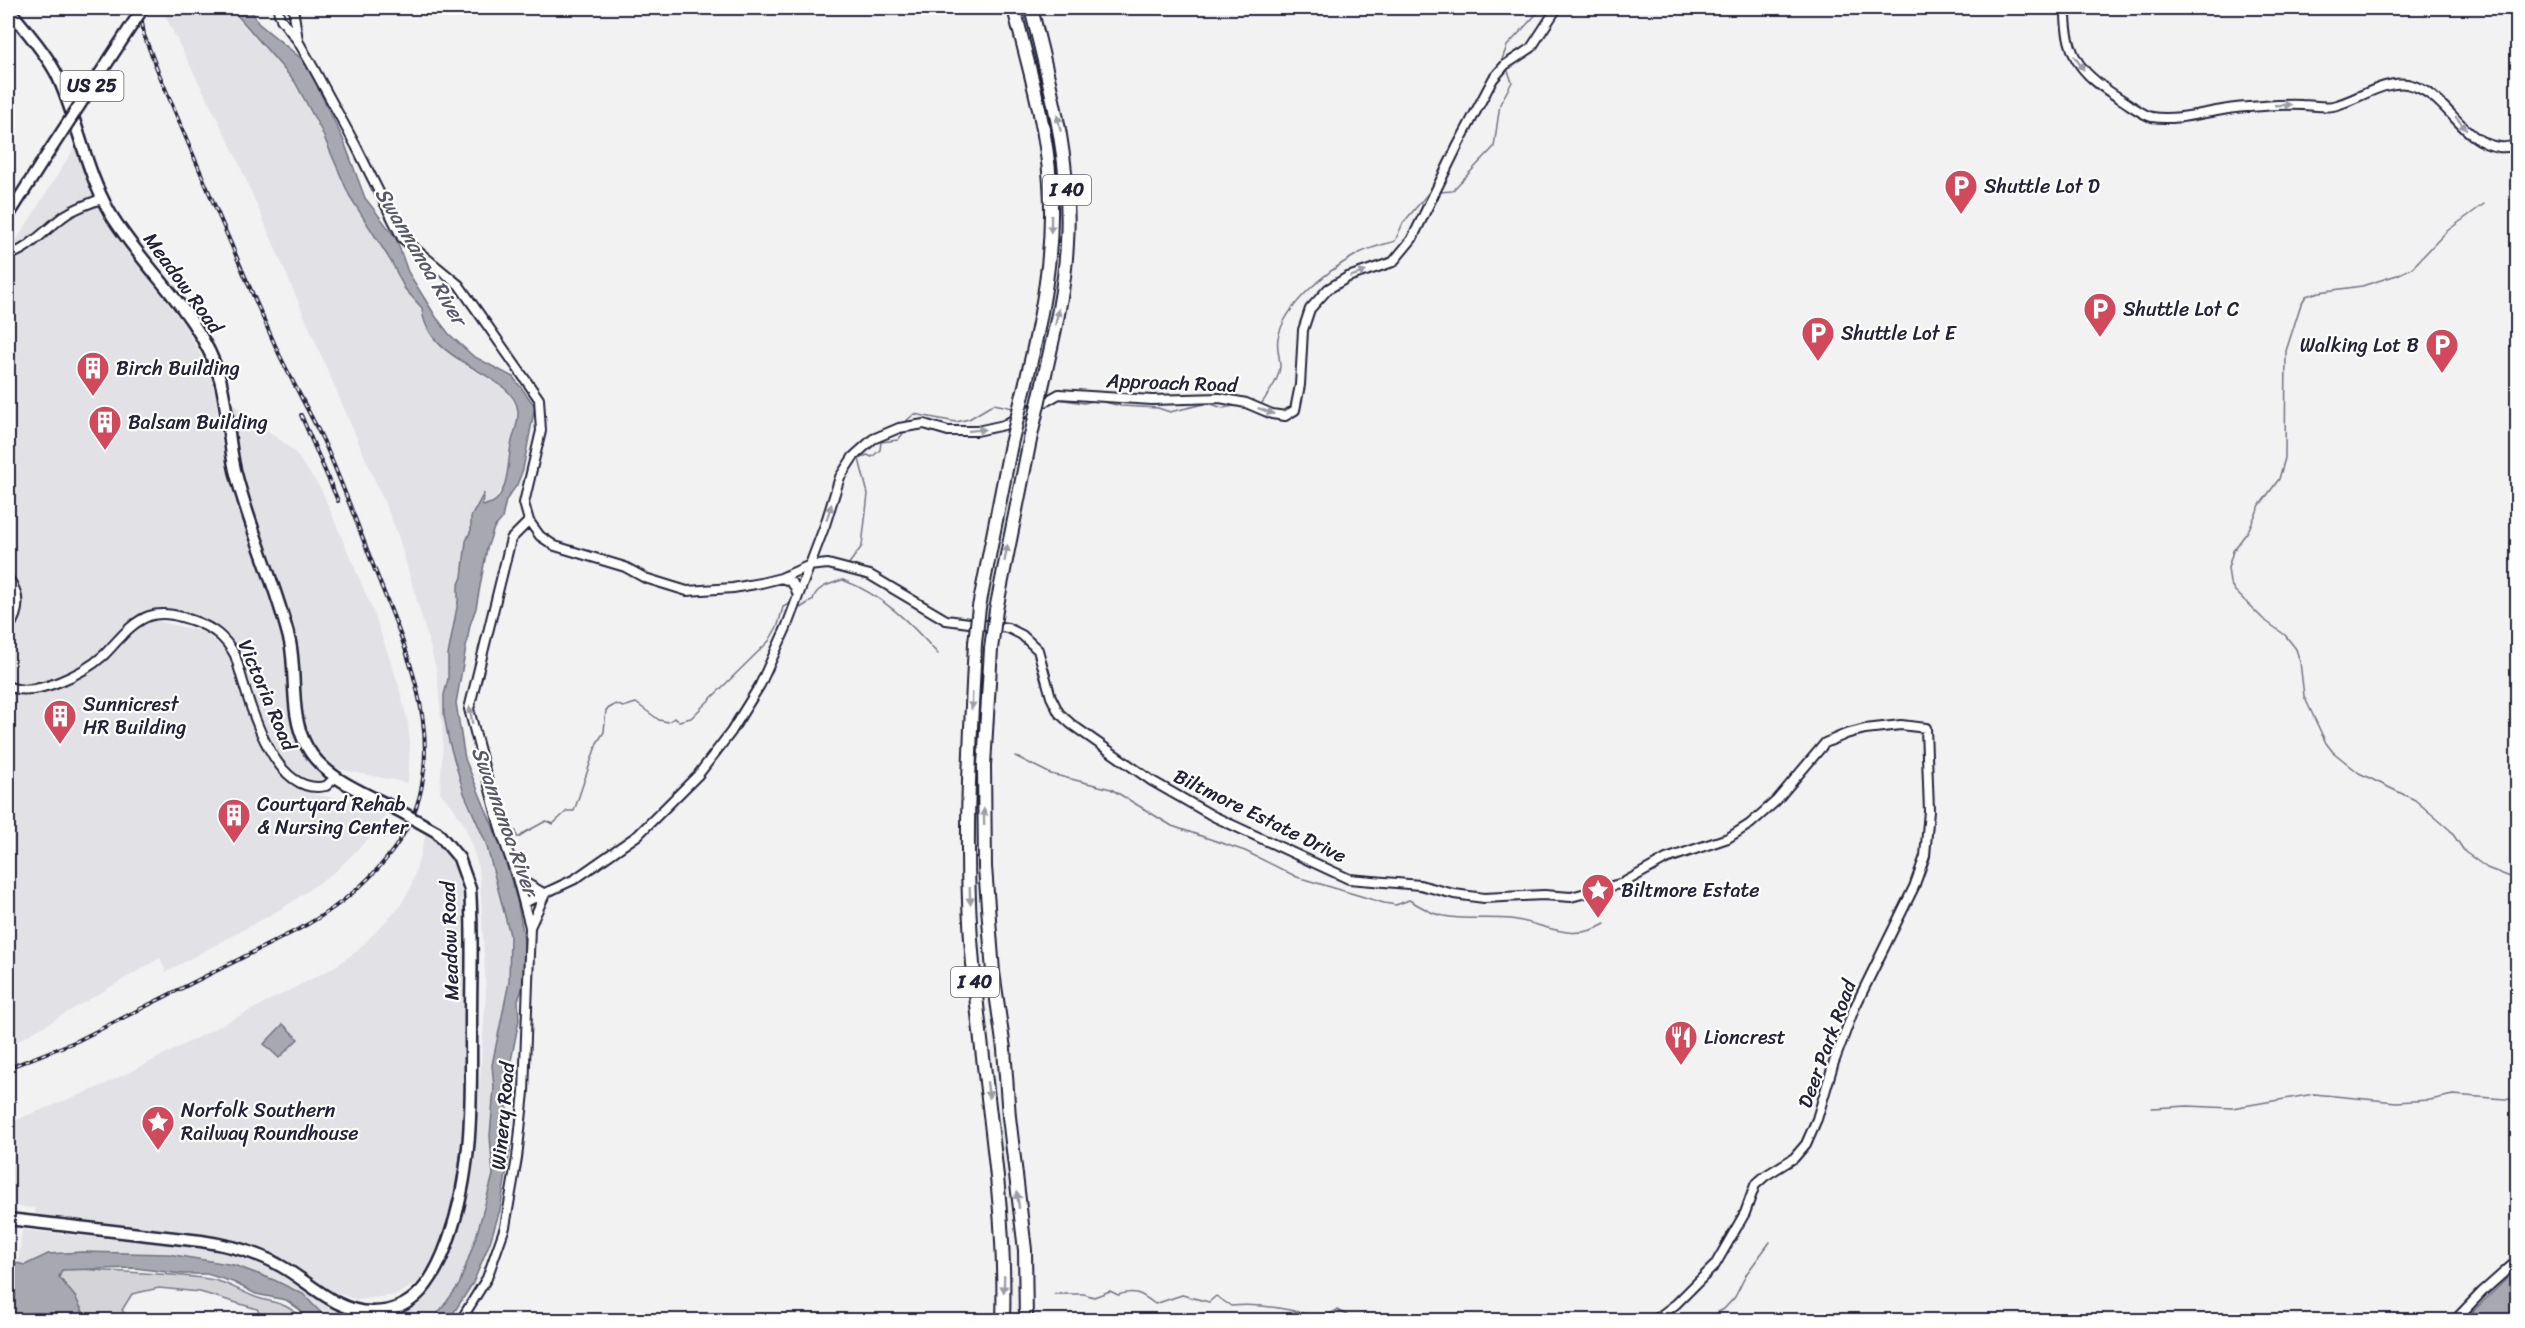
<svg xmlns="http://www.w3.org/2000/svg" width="2525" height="1328" font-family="Sriracha,sans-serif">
<rect width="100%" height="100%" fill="#f2f2f3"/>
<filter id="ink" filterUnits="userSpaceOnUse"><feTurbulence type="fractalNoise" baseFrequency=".0167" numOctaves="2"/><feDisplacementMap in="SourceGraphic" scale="12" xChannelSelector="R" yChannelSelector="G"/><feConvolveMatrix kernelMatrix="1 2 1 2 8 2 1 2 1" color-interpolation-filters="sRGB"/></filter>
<g filter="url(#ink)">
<path fill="#e2e2e6" d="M 166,8 L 231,8 L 236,13 L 245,27 L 295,82 L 321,130 L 349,195 L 392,263 L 405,289 L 422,308 L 428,330 L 444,350 L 468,367 L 499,384 L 513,400 L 518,410 L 517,425 L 510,449 L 505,483 L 493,502 L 484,506 L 482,504 L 485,495 L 471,517 L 471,530 L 466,541 L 462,577 L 458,587 L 458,602 L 448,655 L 448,679 L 444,695 L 449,742 L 486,843 L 510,935 L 509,982 L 492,1065 L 494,1088 L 490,1136 L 493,1175 L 476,1237 L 459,1286 L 433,1320 L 328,1320 L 310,1299 L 274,1280 L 234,1265 L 199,1260 L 188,1256 L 18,1264 L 22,1230 L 210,1248 L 269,1267 L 301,1285 L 334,1309 L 347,1315 L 371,1319 L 388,1318 L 416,1305 L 437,1284 L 461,1225 L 473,1173 L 486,995 L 480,878 L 477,862 L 465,826 L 453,807 L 440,793 L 443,740 L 437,673 L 430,646 L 397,532 L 234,152 L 163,12 Z
M 75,147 L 105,220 L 186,327 L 210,374 L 215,395 L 222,446 L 281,635 L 293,732 L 301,751 L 323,777 L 322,781 L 316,782 L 298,774 L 286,765 L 278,755 L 261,717 L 239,651 L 225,632 L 205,619 L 191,615 L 164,610 L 143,612 L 156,621 L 197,630 L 208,635 L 225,649 L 230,656 L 264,752 L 270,763 L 285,779 L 312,794 L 368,804 L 386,814 L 373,834 L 336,871 L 283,908 L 166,972 L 160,958 L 20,1040 L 8,1045 L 8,268 L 21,255 L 13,246 Z
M 231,402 L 293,450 L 321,489 L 374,613 L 399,686 L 408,724 L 410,744 L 408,783 L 338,769 L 316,750 L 311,740 L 305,722 L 297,647 L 240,467 Z
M 426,834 L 441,846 L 450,858 L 459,876 L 462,894 L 465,1114 L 462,1165 L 452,1211 L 429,1270 L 423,1279 L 396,1295 L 357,1300 L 334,1292 L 277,1255 L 259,1247 L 235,1240 L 205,1234 L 35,1214 L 35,1208 L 8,1206 L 8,1123 L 97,1088 L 140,1067 L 331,969 L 357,951 L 399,908 L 411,887 Z"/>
<path fill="#d3d3d8" stroke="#7a7a8a" stroke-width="1.5" d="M 71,1268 C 117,1273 163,1272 208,1279 C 226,1281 239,1291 255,1297 C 276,1304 287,1302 303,1320 L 263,1320 L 257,1309 L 200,1292 L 159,1288 L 132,1294 L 122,1310 L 130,1320 L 86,1320 L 82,1309 L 59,1277 L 62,1270 Z"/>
<path fill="#a8a8b2" stroke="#727282" stroke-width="1.5" d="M 231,8 L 250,8 L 258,23 L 314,69 L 318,88 L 343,139 L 365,198 L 396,238 L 408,272 L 436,317 L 449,334 L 473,356 L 513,377 L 535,406 L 523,469 L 517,485 L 506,500 L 502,519 L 494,528 L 487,548 L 476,608 L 470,625 L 456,703 L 465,759 L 501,846 L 517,900 L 523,932 L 525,962 L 523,987 L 518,1000 L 519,1020 L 506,1086 L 510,1151 L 500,1210 L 490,1242 L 473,1283 L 449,1320 L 433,1320 L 459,1285 L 476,1237 L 493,1175 L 490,1136 L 494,1088 L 492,1065 L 509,982 L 510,935 L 486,843 L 464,793 L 449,742 L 444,715 L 444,695 L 448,679 L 448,655 L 458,602 L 458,587 L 462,577 L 466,541 L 471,530 L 471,517 L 484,493 L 482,504 L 484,506 C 486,504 489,504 492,503 C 507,495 508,466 510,452 C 511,438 519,426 518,411 C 514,371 426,366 422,308 L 405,289 L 392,263 L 349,195 L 321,130 L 295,82 Z
M 283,1024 L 298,1039 L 279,1058 L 264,1044 Z
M 82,1252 L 168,1254 L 234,1265 L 274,1280 L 303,1294 L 328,1320 L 308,1320 L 300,1310 L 286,1300 L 256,1294 L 233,1282 L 207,1274 L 182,1274 L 135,1268 L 62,1270 L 59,1277 L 76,1298 L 86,1320 L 26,1320 L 16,1313 L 8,1310 L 8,1261 L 25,1265 L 48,1254 Z
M 2517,1269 L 2517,1320 L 2465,1320 L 2470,1314 Z"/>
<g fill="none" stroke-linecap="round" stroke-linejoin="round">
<path stroke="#727282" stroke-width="1.5" d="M 1500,65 L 1507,46 L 1542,8
M 1440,192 L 1452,191 L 1494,147 L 1500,104 L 1512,82 L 1508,71
M 2484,204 L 2447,231 L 2412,268 L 2397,275 L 2362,286 L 2319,292 L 2306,296 L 2301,304 L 2286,351 L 2285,458 L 2279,479 L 2260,505 L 2248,531 L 2233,551 L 2228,568 L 2230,583 L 2235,591 L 2263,619 L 2285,635 L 2296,649 L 2300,662 L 2304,696 L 2326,743 L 2333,752 L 2359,773 L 2415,800 L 2450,830 L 2465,852 L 2487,868 L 2518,880
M 1058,399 L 1084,403 L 1096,400 L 1121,406 L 1158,408 L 1170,412 L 1208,403 L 1223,408 L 1239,405 L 1248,408
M 1262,403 C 1269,392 1279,380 1280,366 C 1280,357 1276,347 1278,338 C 1285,304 1327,271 1356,255 C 1367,248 1383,245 1395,241 L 1403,223 L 1431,190
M 904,423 L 914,414 L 956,422 L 969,419 L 994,404 L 1013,408
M 848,565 L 862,546 L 868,494 L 859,459 L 867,455 L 872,457 L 880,450 L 881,442 L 898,440 L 904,432
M 843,580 C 882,595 910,622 938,654
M 798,607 L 800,608 L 813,600 C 815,587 831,584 842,580
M 1015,756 L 1051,774 L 1111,789 L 1172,826 L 1245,851 L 1297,877 L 1384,903 L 1396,905 L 1409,900 C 1416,904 1425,909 1433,913 C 1454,921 1488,917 1511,919 C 1544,923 1571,944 1605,924
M 506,837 L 510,832 L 516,831 L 517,837 L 520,837 L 524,833 L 546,821 L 553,824 L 567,811 L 574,811 L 597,743 L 604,732 L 606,710 L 616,704 L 623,707 L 636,703 L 659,720 L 668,722 L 674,718 L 679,721 L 691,718 L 769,641 L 778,625 L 783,607 L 789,604
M 2152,1108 L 2188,1106 L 2232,1108 L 2314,1094 L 2396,1102 L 2430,1100 L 2453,1095 L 2518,1100
M 1054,1294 L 1084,1294 L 1094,1297 L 1110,1291 L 1118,1295 C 1135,1289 1142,1294 1155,1304 L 1182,1295 L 1209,1302 L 1216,1296 L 1231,1306 C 1263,1303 1292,1309 1322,1319 L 1337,1310 L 1350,1317
M 1704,1320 L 1724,1309 L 1735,1297 L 1747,1273 L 1770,1242"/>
<defs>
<path id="minor" d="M 278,8 L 279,14
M 293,8 L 298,40
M 2066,8 C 2065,58 2083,76 2124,101 C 2132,106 2143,115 2152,117 C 2181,122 2217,108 2247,107 C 2265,106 2283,104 2302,105 C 2312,105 2324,108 2333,106 C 2356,101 2383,80 2407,84 C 2447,92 2460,142 2499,147 C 2505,148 2512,146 2518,145
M 281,19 L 298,41 L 314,69 L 356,146 L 402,238 L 459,285 L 539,399 L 541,431 L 524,503 L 529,521 L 540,536 L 555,546 L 625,567 L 645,578 L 687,591 L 733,588 L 761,583 L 781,578 L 808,566 L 828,564 L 870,575 L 946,620 L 1008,628 L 1022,635 L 1038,650 L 1051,697 L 1059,713 L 1071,724 L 1152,781 L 1213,816 L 1349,879 L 1420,885 L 1454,894 L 1484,898 L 1544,895 L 1571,897 L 1623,883 L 1666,859 L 1728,838 L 1750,824 L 1776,801 L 1825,743 L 1846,734 L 1865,729 L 1901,725 L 1926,728 L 1929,811 L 1925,856 L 1914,887 L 1854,1009 L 1833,1065 L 1817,1119 L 1806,1144 L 1794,1158 L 1765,1176 L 1755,1185 L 1745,1213 L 1715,1265 L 1676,1304 L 1655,1320
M 8,129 L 9,142 L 8,144
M 2518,249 L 2518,267
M 8,254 C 24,255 52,223 67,214 C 78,207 91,203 103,198
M 8,578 C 21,595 20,612 8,629
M 781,578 C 790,580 796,584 797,593
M 8,686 C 34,699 84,673 104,655 C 118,641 130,623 149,616 C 164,611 180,616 194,621 C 213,628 225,637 235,655 C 247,693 270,798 326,786 L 336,777
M 519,879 L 545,894 L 530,927
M 524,903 L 575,879 L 638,835 L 698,775 L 731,732 L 760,685 L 786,628 L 825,525 L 840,477 L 853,457 L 873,439 L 899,428 L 924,424 L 948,431 L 977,431 L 1004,425 L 1059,394 L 1152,400 L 1220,398 L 1246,403 L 1272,414 L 1285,416 L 1295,410 L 1300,385 L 1303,330 L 1310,309 L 1328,289 L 1348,277 L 1393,262 L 1412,239 L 1458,145 L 1493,79 L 1505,65 L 1531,48 L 1557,8
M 461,1320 L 487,1278 L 505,1227 L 517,1158 L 524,1092 L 530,927 L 517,878 L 501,832 L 469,709 L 511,539 L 529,521
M 2455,1320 L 2482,1292 L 2518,1260"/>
<path id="major" d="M 8,8 C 24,29 45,51 57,75 C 78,120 85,170 110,213 C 144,270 201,314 220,379 C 228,408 228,440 235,470 C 249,528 276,584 290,642 C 297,676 289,716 307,747 C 325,779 365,793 396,809
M 8,216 L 41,164
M 8,1219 L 201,1241 C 228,1245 255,1251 279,1265 C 309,1281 334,1311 371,1312 C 415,1313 435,1278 448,1241 C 474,1168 471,1098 471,1021 C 471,977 473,933 470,889 L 459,858 L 437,832"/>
<path id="highway" d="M 1014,8 C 1028,65 1046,123 1050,183 C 1055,251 1042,316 1026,382
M 1031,8 C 1050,85 1072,162 1067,243 C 1065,287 1055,331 1045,374
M 979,607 L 1011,444
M 996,610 L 1030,440
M 975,643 C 970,750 963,857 973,964 C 983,1083 1007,1201 1003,1320
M 991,649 L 984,765 L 985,867 L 993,972 L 1004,1049 L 1009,1117 L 1025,1250 L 1026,1320"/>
</defs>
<use href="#minor" stroke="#22223b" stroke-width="12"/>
<use href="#major" stroke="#22223b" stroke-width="15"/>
<use href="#highway" stroke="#22223b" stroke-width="16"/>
<use href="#minor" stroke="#fff" stroke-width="8"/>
<use href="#major" stroke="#fff" stroke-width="10"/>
<use href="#highway" stroke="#fff" stroke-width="12"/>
<defs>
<path id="rail" d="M 301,415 L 338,501
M 8,1068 L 77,1041 L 301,928 C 354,899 411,848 422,785 C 435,713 403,641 377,575 C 359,530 343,484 323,440 C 309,411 293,383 279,354 C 237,260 197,164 157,69 L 144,35 L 140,8"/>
</defs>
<use href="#rail" stroke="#22223b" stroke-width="4"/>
<use href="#rail" stroke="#fff" stroke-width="1.5" stroke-dasharray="4.5" stroke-linecap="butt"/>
<defs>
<path id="major-bridge" d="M 41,164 L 143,8
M 396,809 L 437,832"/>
<path id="highway-bridge" d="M 1030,440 L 1045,374
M 1011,444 L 1026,382
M 975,643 L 979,607
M 991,649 L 996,610"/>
</defs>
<use href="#major-bridge" stroke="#22223b" stroke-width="15" stroke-linecap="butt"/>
<use href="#highway-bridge" stroke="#22223b" stroke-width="16" stroke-linecap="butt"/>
<use href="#major-bridge" stroke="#fff" stroke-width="10"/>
<use href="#highway-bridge" stroke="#fff" stroke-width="12"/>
</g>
<defs><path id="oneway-solid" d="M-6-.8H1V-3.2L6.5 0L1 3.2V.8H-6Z" transform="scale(1.5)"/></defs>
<g fill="#9c9ca7">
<use href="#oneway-solid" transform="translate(2079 63) rotate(55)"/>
<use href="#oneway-solid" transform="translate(2283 105) rotate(-2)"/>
<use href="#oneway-solid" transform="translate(1059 123) rotate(-101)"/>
<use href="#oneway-solid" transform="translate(2461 123) rotate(50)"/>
<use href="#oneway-solid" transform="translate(1051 224) rotate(91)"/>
<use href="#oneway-solid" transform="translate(1358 274) rotate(-18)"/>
<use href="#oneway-solid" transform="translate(1057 317) rotate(-78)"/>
<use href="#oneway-solid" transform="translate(1266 411) rotate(21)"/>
<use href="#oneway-solid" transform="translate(977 430) rotate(-6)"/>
<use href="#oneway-solid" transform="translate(829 512) rotate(-73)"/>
<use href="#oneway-solid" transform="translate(1006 553) rotate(-80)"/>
<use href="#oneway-solid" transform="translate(972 701) rotate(92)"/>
<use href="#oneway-solid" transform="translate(471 715) rotate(-99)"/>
<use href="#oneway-solid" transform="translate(984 817) rotate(-91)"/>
<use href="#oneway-solid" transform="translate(970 896) rotate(88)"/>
<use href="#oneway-solid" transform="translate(988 1090) rotate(83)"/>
<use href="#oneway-solid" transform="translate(1018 1200) rotate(-97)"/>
<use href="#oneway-solid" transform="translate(1004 1284) rotate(92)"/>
</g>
</g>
<defs>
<symbol id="parking-pin" viewBox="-11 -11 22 30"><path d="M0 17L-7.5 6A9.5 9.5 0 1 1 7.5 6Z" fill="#d1495b" stroke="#fff"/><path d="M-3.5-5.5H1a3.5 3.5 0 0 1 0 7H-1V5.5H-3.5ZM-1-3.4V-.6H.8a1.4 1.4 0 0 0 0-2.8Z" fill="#fff"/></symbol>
<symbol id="building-pin" viewBox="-11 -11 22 30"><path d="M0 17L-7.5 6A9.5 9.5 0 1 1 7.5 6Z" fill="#d1495b" stroke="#fff"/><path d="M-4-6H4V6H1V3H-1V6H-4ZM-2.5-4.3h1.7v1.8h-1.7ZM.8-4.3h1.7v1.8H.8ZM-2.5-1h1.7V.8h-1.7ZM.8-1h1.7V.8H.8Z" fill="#fff"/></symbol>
<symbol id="sight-pin" viewBox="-11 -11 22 30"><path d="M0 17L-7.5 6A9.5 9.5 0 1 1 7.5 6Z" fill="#d1495b" stroke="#fff"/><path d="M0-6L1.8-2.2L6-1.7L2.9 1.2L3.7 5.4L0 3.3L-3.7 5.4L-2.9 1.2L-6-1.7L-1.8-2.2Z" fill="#fff"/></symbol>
<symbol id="restaurant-pin" viewBox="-11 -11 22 30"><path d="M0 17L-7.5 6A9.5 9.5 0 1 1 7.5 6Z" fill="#d1495b" stroke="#fff"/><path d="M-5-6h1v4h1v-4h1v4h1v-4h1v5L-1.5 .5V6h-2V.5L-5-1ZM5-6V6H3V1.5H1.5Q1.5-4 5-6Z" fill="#fff"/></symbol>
</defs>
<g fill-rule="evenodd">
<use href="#parking-pin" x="1942" y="167" width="38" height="52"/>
<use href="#parking-pin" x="2081" y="290" width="38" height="52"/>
<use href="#parking-pin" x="1799" y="314" width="38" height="52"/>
<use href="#parking-pin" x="2423" y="326" width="38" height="52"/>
<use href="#building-pin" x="74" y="349" width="38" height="52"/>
<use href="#building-pin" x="86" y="403" width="38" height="52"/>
<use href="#building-pin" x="41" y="697" width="38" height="52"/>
<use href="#building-pin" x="215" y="796" width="38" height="52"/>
<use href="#sight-pin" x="1579" y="871" width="38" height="52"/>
<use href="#restaurant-pin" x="1662" y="1018" width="38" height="52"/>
<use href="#sight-pin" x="139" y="1103" width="38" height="52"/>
</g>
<g text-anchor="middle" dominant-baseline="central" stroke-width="4.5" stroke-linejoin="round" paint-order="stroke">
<g fill="#fff" stroke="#646476" stroke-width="1.5">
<rect x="60.5" y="71" width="63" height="30" rx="4.5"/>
<rect x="1043" y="175" width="48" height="30" rx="4.5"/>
<rect x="951" y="967" width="48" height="30" rx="4.5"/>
</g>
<g font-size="18" font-weight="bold" fill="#22223b">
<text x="92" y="86">US 25</text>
<text x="1067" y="190">I 40</text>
<text x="975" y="982">I 40</text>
</g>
<g font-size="20" fill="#22223b" stroke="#fff" text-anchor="start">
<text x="1984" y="186">Shuttle Lot D</text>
<text x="2123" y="309">Shuttle Lot C</text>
<text x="1841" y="333">Shuttle Lot E</text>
<text x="2419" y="345" text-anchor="end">Walking Lot B</text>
<text x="116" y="368">Birch Building</text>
<text x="128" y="422">Balsam Building</text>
<text x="83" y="704">Sunnicrest<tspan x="83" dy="23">HR Building</tspan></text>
<text x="257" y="804">Courtyard Rehab<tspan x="257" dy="23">&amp; Nursing Center</tspan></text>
<text x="1621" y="890">Biltmore Estate</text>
<text x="1704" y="1037">Lioncrest</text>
<text x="181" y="1110">Norfolk Southern<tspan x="181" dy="23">Railway Roundhouse</tspan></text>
</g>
<g font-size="20" fill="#22223b" stroke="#fff">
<text transform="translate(183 283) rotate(54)">Meadow Road</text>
<text transform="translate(1172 383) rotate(2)">Approach Road</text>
<text transform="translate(267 695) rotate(67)">Victoria Road</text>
<text transform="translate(1260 816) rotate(26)">Biltmore Estate Drive</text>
<text transform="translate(450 941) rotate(-92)">Meadow Road</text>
<text transform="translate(1827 1044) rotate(-70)">Deer Park Road</text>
<text transform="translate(503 1116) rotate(-85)">Winery Road</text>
</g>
<g font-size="21" font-style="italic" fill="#58586b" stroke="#fff">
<text transform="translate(421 256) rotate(59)">Swannanoa River</text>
<text transform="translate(505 821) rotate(70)">Swannanoa River</text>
</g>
</g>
<rect width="2525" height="1328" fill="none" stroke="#fff" stroke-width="30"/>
<rect x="15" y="15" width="2495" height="1298" fill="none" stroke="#22223b" stroke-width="2" filter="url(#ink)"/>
</svg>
